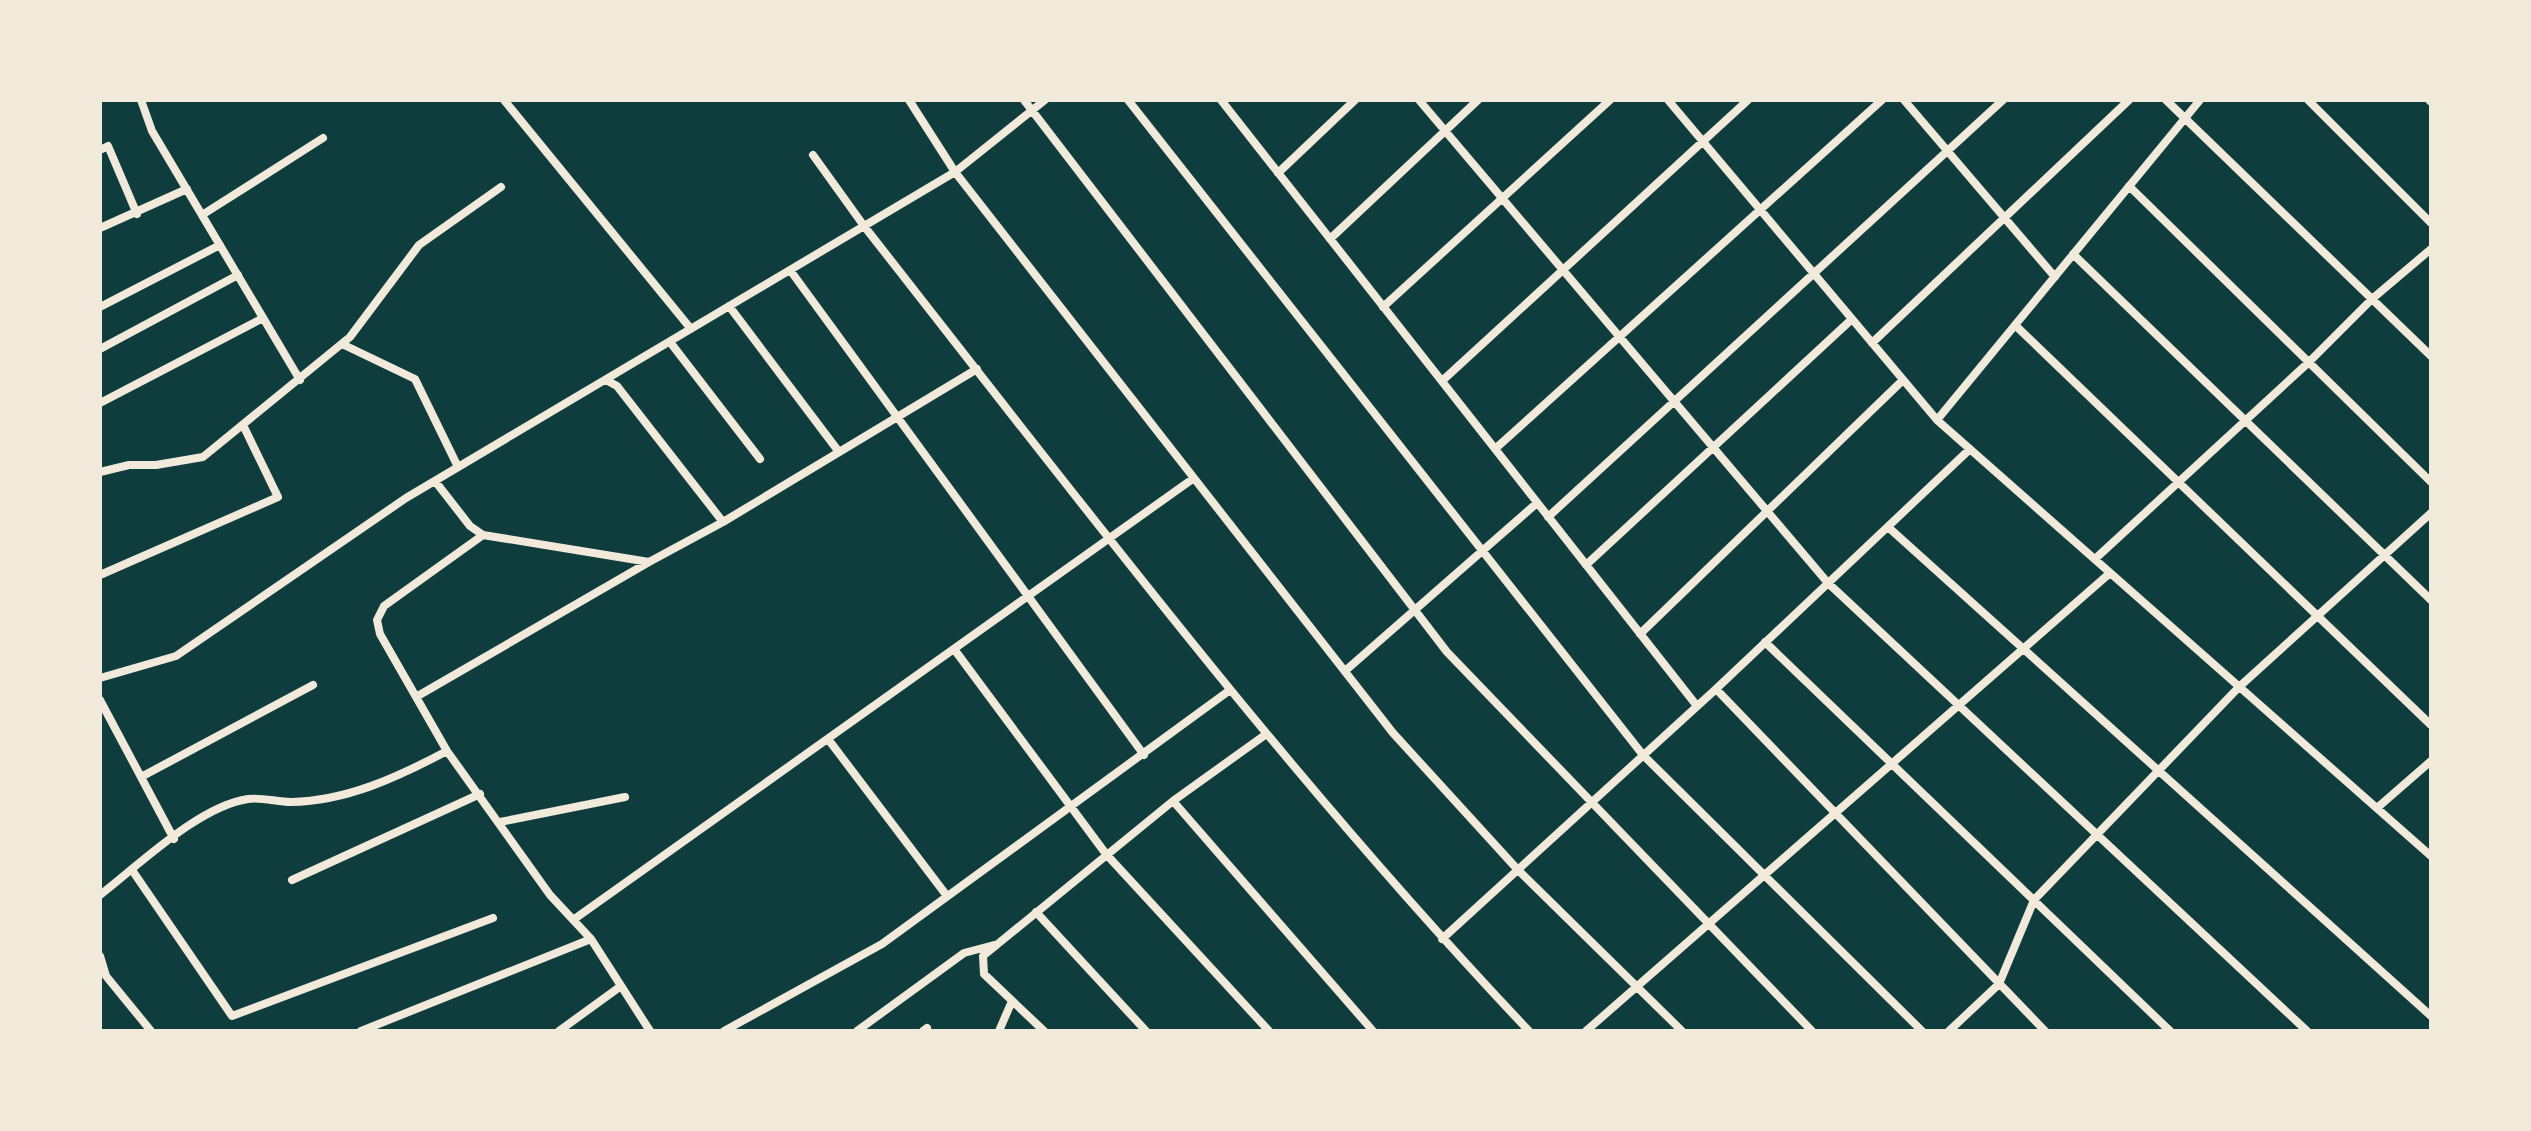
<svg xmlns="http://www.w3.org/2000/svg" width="2531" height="1131" font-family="'Public Sans',sans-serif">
<rect width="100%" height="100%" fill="#0f3d3e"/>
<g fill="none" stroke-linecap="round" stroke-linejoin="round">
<path stroke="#f1e9da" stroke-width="8" d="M 141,100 L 152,131 L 300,380
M 504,100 L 691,329
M 909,100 L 955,172 L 1393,733 L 1518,870 L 1682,1031
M 1024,100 L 1447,652 L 1812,1031
M 1128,100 L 1643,755 L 1922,1031
M 1221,100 L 1697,706
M 1419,100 L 1828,583 L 2307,1031
M 1668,100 L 1937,420 L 2431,856
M 1904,100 L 2055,277
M 2166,100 L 2431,356
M 2308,100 L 2431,223
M 2429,100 L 2431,102
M 100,150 L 108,146 L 137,214
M 813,155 L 864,226 C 1079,500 1289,778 1529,1031
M 1278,173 L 1355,100
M 2129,186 L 2431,482
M 202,215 L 323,138
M 100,228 L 187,189
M 1330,239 L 1478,100
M 2073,254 L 2431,600
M 790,270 L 1144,755
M 729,306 L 839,452
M 100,307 L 220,245
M 1383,307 L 1610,100
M 2015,325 L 2431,725
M 670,342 L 760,459
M 1872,343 L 2129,100
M 342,344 L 415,379 L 458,467
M 100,349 L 238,275
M 606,380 L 617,386 L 723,522
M 1442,381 L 1748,100
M 100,403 L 263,318
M 1937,420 L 2200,100
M 1495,449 L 1882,100
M 100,472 L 129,465 L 156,465 L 203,457 L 350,337 L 419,245 L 501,187
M 435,481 L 470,526 L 483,535 L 649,562 L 723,522 L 977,369
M 1548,517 L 2003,100
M 1888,527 L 2431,1016
M 483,535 L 384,606 L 377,620 L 380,634 L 447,751 L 550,895 L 591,939 L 650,1031
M 2095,559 L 2309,362 L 2372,299 L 2431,249
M 1586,565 L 1852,319
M 100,575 L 278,497 L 243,425
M 1640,634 L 1903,380
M 1765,642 L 2170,1031
M 954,649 L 1106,854 L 1269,1031
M 1345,671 L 1537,503
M 100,678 L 176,656 L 406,498 L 955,172 L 1045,100
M 1716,689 L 2045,1031
M 416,697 L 649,562
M 100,700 L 174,839
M 828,739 L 947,896
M 141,777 L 313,685
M 1173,801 L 1373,1031
M 2377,808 L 2431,761
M 500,822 L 625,797
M 132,870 L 232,1016 L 493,918
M 292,880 L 480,794
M 100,895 C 139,865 199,806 248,799 C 262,797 277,802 291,802 C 347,801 398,777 447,751
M 1036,912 L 1146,1031
M 573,920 L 1194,478
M 1442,939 L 1716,689 L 1970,449
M 100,956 L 106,976 L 151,1031
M 361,1031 L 591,939
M 559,1031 L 621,986
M 724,1031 L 882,944 L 1230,690
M 857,1031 L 964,953 L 994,945
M 923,1031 L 927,1028
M 999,1031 L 1012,1001
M 1044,1031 L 984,974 L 983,956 L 1173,801 L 1265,735
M 1586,1031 L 2110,573
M 1949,1031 L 1999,984 L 2034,900 L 2239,687 L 2431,513"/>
</g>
<rect width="2531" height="1131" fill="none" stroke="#f1e9da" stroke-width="204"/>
</svg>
